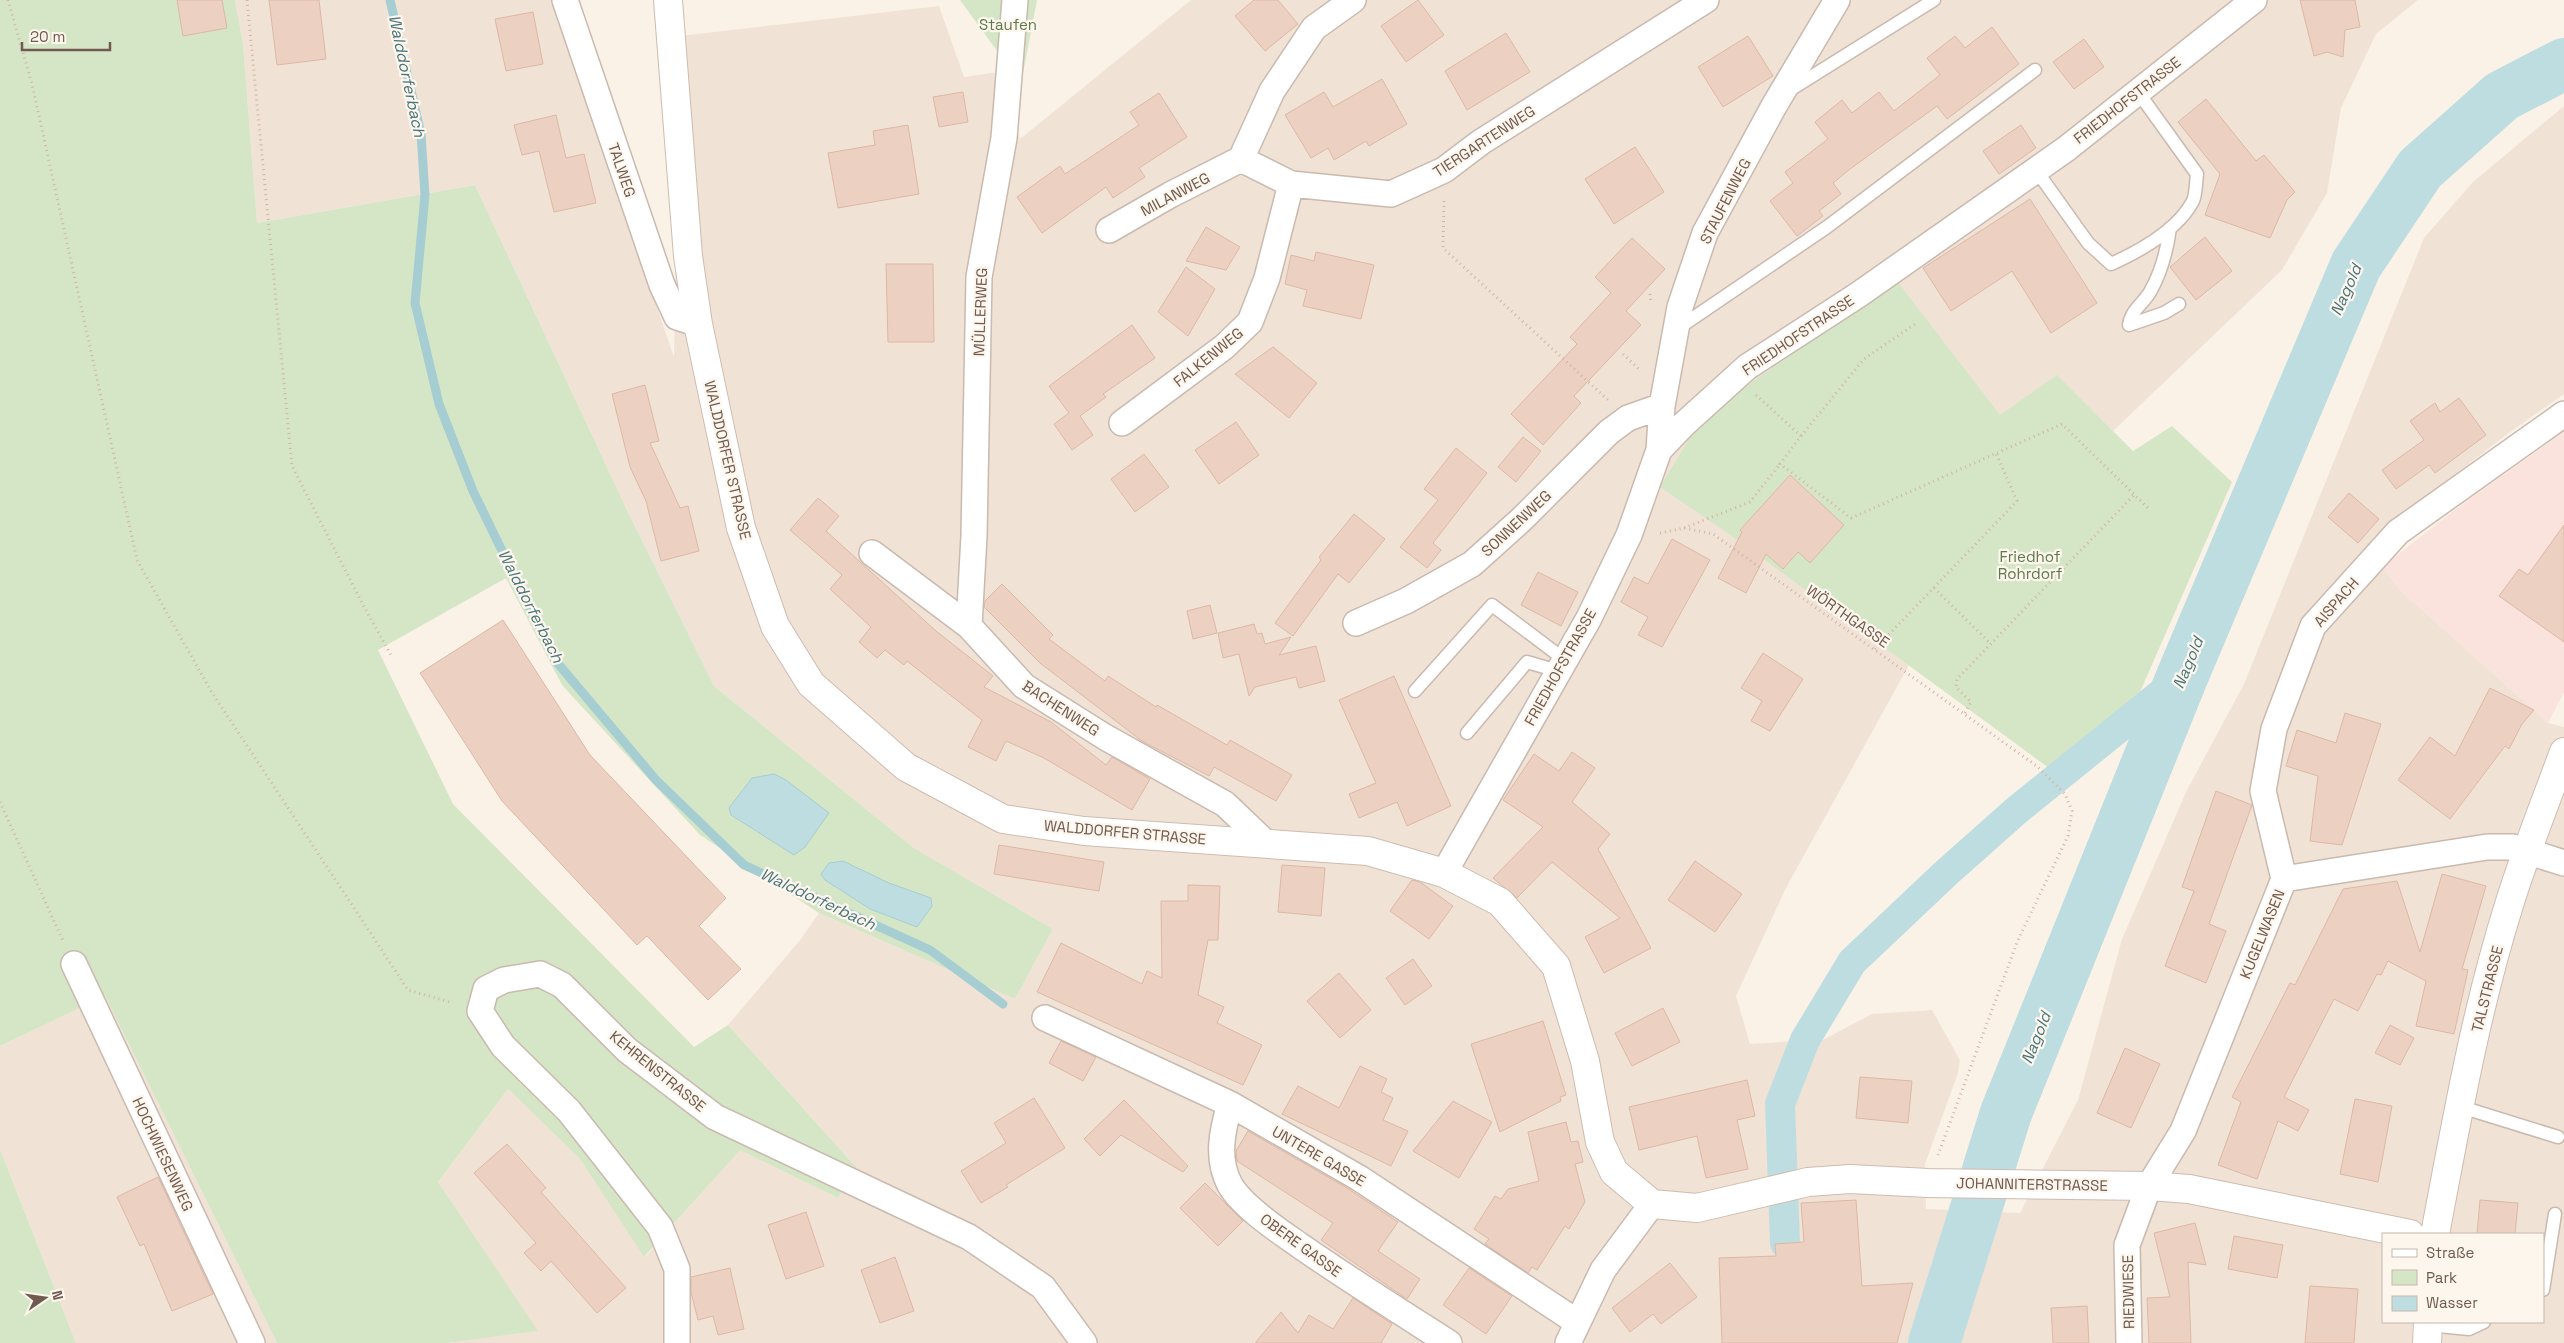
<svg xmlns="http://www.w3.org/2000/svg" width="2564" height="1343" font-family="'Space Grotesk',sans-serif">
<rect width="100%" height="100%" fill="#faf2e7"/>
<path fill="#f0e3d6" fill-rule="evenodd" d="M 235,0 L 551,0 L 674,357 L 680,36 L 939,6 L 964,77 L 999,72 L 1020,139 L 1191,0 L 2418,0 L 2376,34 L 2341,108 L 2327,193 L 2282,270 L 2113,431 L 2057,376 L 1807,591 L 1909,665 L 1786,888 L 1736,996 L 1750,1044 L 1794,1041 L 1815,1044 L 1872,1014 L 1932,1010 L 1960,1060 L 1958,1073 L 1925,1164 L 1926,1209 L 2020,1213 L 2078,1100 L 2122,939 L 2187,790 L 2244,684 L 2424,238 L 2473,182 L 2564,106 L 2564,394 L 2510,432 L 2414,506 L 2367,548 L 2401,591 L 2548,723 L 2564,727 L 2564,1343 L 448,1343 L 537,1331 L 438,1182 L 508,1089 L 580,1159 L 645,1257 L 740,1149 L 838,1198 L 857,1168 L 728,1025 L 801,939 L 819,913 L 1015,999 L 1053,929 L 914,848 L 714,686 L 627,510 L 475,185 L 257,223 L 243,43 ZM 2383,1234 L 2543,1234 L 2543,1322 L 2383,1322 Z
M 105,996 L 277,1343 L 76,1343 L 0,1149 L 0,1046 Z"/>
<path fill="#f9e3dc" d="M 2564,432 L 2564,692 L 2548,723 L 2401,591 L 2382,567 L 2464,503 Z"/>
<path fill="#d5e6c7" d="M 0,0 L 235,0 L 243,43 L 257,223 L 475,185 L 627,510 L 714,686 L 914,848 L 1053,929 L 1015,999 L 819,913 L 700,835 L 562,685 L 506,578 L 378,650 L 453,804 L 694,1047 L 728,1025 L 857,1168 L 838,1198 L 740,1150 L 644,1257 L 580,1159 L 508,1089 L 438,1182 L 538,1331 L 448,1343 L 277,1343 L 105,996 L 0,1046 Z
M 960,0 L 1037,0 L 1021,84 Z
M 1897,281 L 2000,415 L 2057,375 L 2133,451 L 2172,426 L 2232,482 L 2133,708 L 2053,771 L 1729,534 L 1660,487 L 1703,416 Z
M 0,1149 L 76,1343 L 0,1343 Z"/>
<path fill="#bedde1" stroke="#a5cdd2" d="M 774,774 L 786,780 L 829,813 L 805,847 L 794,855 L 731,815 L 729,808 L 752,778 Z
M 843,861 L 889,883 L 931,898 L 932,906 L 917,927 L 870,909 L 825,880 L 821,874 L 829,863 Z"/>
<g fill="none" stroke-linecap="round" stroke-linejoin="round">
<path stroke="#a5cdd2" stroke-width="9" d="M 390,0 L 421,134 L 425,195 L 415,303 L 439,404 L 473,491 L 555,660 L 656,780 L 744,865 L 930,950 L 1003,1004"/>
<path stroke="#bedde1" stroke-width="30" d="M 1785,1243 L 1780,1104 L 1805,1040 L 1852,962 L 1945,874 L 2017,810 L 2182,677"/>
<path stroke="#bedde1" stroke-width="52" d="M 1934,1343 L 2006,1113 L 2182,677 L 2356,265 L 2420,169 L 2502,96 L 2564,64"/>
</g>
<path fill="#ecd1c2" stroke="#ddb7a4" d="M 177,0 L 222,0 L 227,28 L 183,36 Z
M 269,0 L 319,0 L 326,59 L 277,65 Z
M 1254,0 L 1278,0 L 1298,24 L 1265,51 L 1235,16 Z
M 1418,0 L 1444,35 L 1406,62 L 1381,26 Z
M 2300,0 L 2355,0 L 2360,27 L 2345,30 L 2343,57 L 2327,52 L 2314,56 Z
M 533,12 L 543,64 L 506,71 L 495,19 Z
M 1992,27 L 2019,64 L 1947,119 L 1937,106 L 1850,169 L 1833,183 L 1841,194 L 1819,211 L 1823,216 L 1797,236 L 1770,201 L 1793,183 L 1785,172 L 1828,139 L 1815,122 L 1842,100 L 1852,113 L 1879,92 L 1894,111 L 1940,75 L 1927,58 L 1955,36 L 1965,48 Z
M 1506,33 L 1530,72 L 1467,110 L 1445,71 Z
M 1748,36 L 1773,76 L 1723,107 L 1698,67 Z
M 2084,39 L 2104,67 L 2074,89 L 2053,62 Z
M 1382,79 L 1407,124 L 1369,146 L 1366,141 L 1334,160 L 1328,148 L 1311,158 L 1285,115 L 1324,92 L 1333,107 Z
M 963,92 L 968,122 L 939,127 L 933,97 Z
M 1159,93 L 1187,137 L 1139,168 L 1145,177 L 1113,198 L 1106,187 L 1042,233 L 1017,197 L 1060,166 L 1065,174 L 1139,125 L 1130,112 Z
M 2206,99 L 2256,161 L 2264,155 L 2295,192 L 2287,200 L 2270,238 L 2205,215 L 2220,174 L 2178,122 Z
M 556,115 L 566,158 L 584,154 L 596,203 L 554,212 L 539,151 L 522,155 L 514,125 Z
M 908,125 L 919,194 L 838,208 L 828,153 L 875,145 L 873,131 Z
M 2021,125 L 2036,148 L 1999,174 L 1983,151 Z
M 1635,147 L 1664,192 L 1614,224 L 1585,179 Z
M 2030,199 L 2097,303 L 2051,333 L 2012,271 L 1951,311 L 1923,268 Z
M 1206,227 L 1240,247 L 1226,270 L 1186,261 Z
M 2205,237 L 2232,271 L 2196,300 L 2170,267 Z
M 1632,238 L 1665,269 L 1626,311 L 1641,325 L 1574,396 L 1581,403 L 1543,445 L 1511,414 L 1577,344 L 1570,337 L 1611,293 L 1595,277 Z
M 1316,252 L 1374,265 L 1361,319 L 1303,306 L 1307,290 L 1285,284 L 1291,255 L 1314,261 Z
M 886,264 L 933,264 L 934,342 L 888,342 Z
M 1186,267 L 1215,289 L 1188,336 L 1158,312 Z
M 1132,325 L 1155,358 L 1103,394 L 1106,397 L 1080,416 L 1093,435 L 1072,450 L 1054,424 L 1069,413 L 1049,386 Z
M 1273,347 L 1317,383 L 1289,418 L 1235,374 Z
M 645,385 L 659,441 L 650,443 L 680,508 L 688,506 L 699,551 L 661,561 L 646,501 L 630,467 L 612,394 Z
M 2459,398 L 2486,435 L 2435,473 L 2429,465 L 2396,489 L 2382,470 L 2424,440 L 2410,421 L 2435,403 L 2440,412 Z
M 1236,422 L 1259,455 L 1219,484 L 1195,450 Z
M 1523,437 L 1541,451 L 1516,482 L 1498,467 Z
M 1456,448 L 1487,473 L 1433,543 L 1441,550 L 1427,568 L 1400,547 L 1438,500 L 1424,489 Z
M 1144,454 L 1169,487 L 1135,512 L 1111,479 Z
M 1790,475 L 1844,525 L 1810,563 L 1798,552 L 1783,569 L 1766,554 L 1746,593 L 1718,578 L 1742,532 L 1740,530 Z
M 2349,493 L 2379,519 L 2358,543 L 2328,517 Z
M 818,498 L 839,516 L 826,531 L 936,631 L 993,676 L 984,687 L 1051,722 L 1106,765 L 1112,757 L 1150,779 L 1132,810 L 1044,758 L 1006,741 L 996,761 L 968,747 L 982,720 L 907,661 L 904,665 L 885,650 L 877,658 L 859,642 L 871,627 L 830,589 L 842,575 L 790,530 Z
M 1354,514 L 1385,539 L 1349,583 L 1338,574 L 1293,636 L 1275,623 L 1321,560 L 1319,557 Z
M 2564,525 L 2564,642 L 2499,596 L 2519,569 L 2528,575 Z
M 1672,539 L 1710,560 L 1662,647 L 1638,635 L 1648,617 L 1621,602 L 1634,577 L 1648,584 Z
M 1538,572 L 1578,592 L 1561,626 L 1521,605 Z
M 1002,584 L 1053,635 L 1049,639 L 1105,681 L 1108,676 L 1156,707 L 1157,705 L 1227,745 L 1230,740 L 1292,775 L 1276,801 L 1214,767 L 1209,776 L 1142,741 L 1040,663 L 984,607 L 985,601 Z
M 1210,605 L 1217,633 L 1193,639 L 1187,611 Z
M 503,620 L 590,755 L 726,898 L 699,926 L 741,969 L 708,1000 L 647,936 L 637,945 L 502,801 L 420,673 Z
M 1254,624 L 1257,634 L 1262,633 L 1265,644 L 1291,637 L 1279,655 L 1316,646 L 1325,681 L 1299,688 L 1296,677 L 1255,687 L 1249,696 L 1239,654 L 1223,658 L 1218,633 Z
M 1763,653 L 1803,679 L 1770,731 L 1751,721 L 1762,701 L 1741,688 Z
M 1394,676 L 1451,806 L 1407,826 L 1397,802 L 1359,818 L 1349,794 L 1376,783 L 1339,700 Z
M 2490,688 L 2534,710 L 2522,724 L 2509,749 L 2505,746 L 2450,819 L 2398,780 L 2430,737 L 2455,756 Z
M 2345,713 L 2381,724 L 2342,845 L 2310,841 L 2318,776 L 2286,766 L 2297,730 L 2336,743 Z
M 1572,752 L 1595,768 L 1572,802 L 1610,834 L 1598,849 L 1651,948 L 1604,973 L 1585,937 L 1620,918 L 1552,862 L 1517,898 L 1493,878 L 1543,827 L 1503,800 L 1534,754 L 1559,771 Z
M 2216,791 L 2252,805 L 2209,924 L 2226,931 L 2206,983 L 2165,966 L 2194,891 L 2182,887 Z
M 999,845 L 1104,862 L 1099,891 L 994,874 Z
M 1695,861 L 1742,894 L 1715,932 L 1668,900 Z
M 1282,865 L 1325,868 L 1321,916 L 1278,912 Z
M 2442,874 L 2486,886 L 2462,969 L 2468,970 L 2454,1034 L 2416,1026 L 2426,981 L 2388,961 L 2381,975 L 2377,974 L 2358,1011 L 2334,999 L 2284,1097 L 2309,1110 L 2298,1131 L 2278,1121 L 2257,1179 L 2218,1165 L 2241,1102 L 2232,1097 L 2290,983 L 2295,985 L 2343,889 L 2397,881 L 2420,952 Z
M 1412,880 L 1420,882 L 1453,906 L 1429,939 L 1390,911 Z
M 1188,885 L 1220,886 L 1218,940 L 1208,940 L 1198,995 L 1224,1007 L 1217,1023 L 1262,1045 L 1243,1085 L 1037,992 L 1061,943 L 1142,984 L 1147,971 L 1162,978 L 1161,901 L 1188,901 Z
M 1413,959 L 1432,986 L 1405,1005 L 1386,978 Z
M 1339,973 L 1371,1010 L 1340,1038 L 1307,1001 Z
M 1663,1008 L 1680,1042 L 1632,1066 L 1615,1033 Z
M 1543,1021 L 1566,1095 L 1560,1097 L 1561,1101 L 1500,1132 L 1471,1044 Z
M 2390,1025 L 2414,1038 L 2400,1065 L 2375,1053 Z
M 1061,1041 L 1096,1057 L 1083,1081 L 1049,1063 Z
M 2125,1048 L 2160,1064 L 2131,1128 L 2097,1113 Z
M 1360,1066 L 1387,1079 L 1381,1092 L 1393,1098 L 1383,1120 L 1408,1131 L 1391,1166 L 1282,1114 L 1298,1086 L 1339,1108 Z
M 1860,1077 L 1912,1081 L 1908,1123 L 1856,1118 Z
M 1747,1080 L 1755,1116 L 1737,1120 L 1748,1169 L 1706,1178 L 1697,1136 L 1639,1150 L 1629,1107 Z
M 1034,1098 L 1065,1148 L 1006,1185 L 1008,1187 L 981,1203 L 961,1171 L 1006,1143 L 994,1123 Z
M 2355,1099 L 2392,1106 L 2378,1182 L 2340,1174 Z
M 1124,1100 L 1188,1166 L 1183,1172 L 1121,1135 L 1100,1156 L 1084,1139 Z
M 1453,1101 L 1492,1122 L 1459,1178 L 1413,1151 Z
M 1566,1122 L 1571,1142 L 1578,1141 L 1583,1162 L 1575,1164 L 1585,1202 L 1569,1229 L 1565,1226 L 1537,1270 L 1532,1267 L 1528,1273 L 1485,1244 L 1489,1239 L 1474,1229 L 1495,1196 L 1501,1199 L 1508,1189 L 1539,1181 L 1528,1132 Z
M 1248,1131 L 1347,1188 L 1398,1222 L 1378,1251 L 1420,1279 L 1407,1299 L 1321,1240 L 1333,1223 L 1237,1161 L 1236,1151 Z
M 507,1144 L 546,1188 L 541,1192 L 626,1288 L 597,1313 L 551,1261 L 541,1271 L 524,1253 L 536,1243 L 474,1173 Z
M 158,1177 L 213,1294 L 172,1311 L 144,1244 L 140,1246 L 117,1197 Z
M 1205,1183 L 1243,1221 L 1218,1246 L 1180,1208 Z
M 1856,1200 L 1862,1286 L 1913,1283 L 1897,1343 L 1722,1343 L 1719,1258 L 1776,1256 L 1775,1244 L 1804,1242 L 1801,1203 Z
M 2480,1200 L 2518,1203 L 2515,1234 L 2477,1234 Z
M 806,1212 L 824,1266 L 786,1279 L 768,1225 Z
M 2195,1223 L 2206,1265 L 2188,1262 L 2191,1343 L 2149,1343 L 2147,1298 L 2170,1297 L 2154,1233 Z
M 2234,1236 L 2283,1245 L 2277,1278 L 2228,1269 Z
M 895,1257 L 914,1311 L 880,1323 L 861,1270 Z
M 1670,1263 L 1697,1297 L 1661,1324 L 1653,1314 L 1630,1332 L 1612,1308 Z
M 730,1268 L 744,1329 L 718,1335 L 713,1316 L 698,1320 L 691,1292 L 691,1277 Z
M 1469,1268 L 1512,1296 L 1486,1334 L 1443,1305 Z
M 2310,1286 L 2358,1289 L 2354,1343 L 2305,1343 Z
M 1353,1298 L 1392,1324 L 1381,1343 L 1255,1343 L 1281,1312 L 1298,1333 L 1309,1315 L 1333,1329 Z
M 2087,1306 L 2089,1343 L 2053,1343 L 2051,1308 Z"/>
<g fill="none" stroke-linecap="round" stroke-linejoin="round">
<defs>
<path id="lane" d="M 1790,90 L 1934,0
M 2036,170 L 2088,243 L 2111,264 C 2140,251 2177,231 2193,201 C 2196,194 2196,182 2197,174 L 2138,92
M 2170,228 C 2167,251 2162,271 2150,292 C 2143,304 2131,310 2129,325 L 2164,313 L 2179,304
M 1677,329 L 1827,227 L 2035,70
M 1415,691 L 1492,605 L 1565,660
M 1467,733 L 1527,662 L 1558,671
M 2458,1106 L 2558,1137
M 2543,1290 L 2555,1214
M 2428,1325 L 2469,1329 L 2484,1322"/>
<path id="street" d="M 565,0 L 662,285 L 677,317 L 698,324
M 1241,159 L 1291,184 L 1391,194 L 1444,170 L 1481,142 L 1706,0
M 1241,159 L 1272,91 L 1314,28 L 1353,0
M 1109,230 L 1170,195 L 1241,159
M 1122,423 L 1224,347 L 1250,322 L 1267,278 L 1291,184
M 1659,450 L 1662,406 L 1680,307 L 1705,233 L 1774,106 L 1837,0
M 872,553 L 969,626 L 1024,686 L 1105,737 L 1225,804 L 1266,843
M 1356,623 L 1406,601 L 1472,564 L 1522,519 L 1609,432 L 1628,418 L 1662,406
M 969,626 L 974,536 L 979,277 L 1004,138 L 1015,0
M 1444,873 L 1589,618 L 1629,535 L 1659,450 L 1683,425 L 1747,367 L 1858,295 L 2066,149 L 2254,0
M 2284,879 L 2263,791 L 2274,729 L 2313,626 L 2398,532 L 2564,414
M 74,964 L 252,1343
M 1045,1018 L 1230,1104 L 1359,1178 L 1577,1322
M 1230,1104 C 1222,1131 1216,1159 1230,1185 C 1242,1206 1279,1231 1299,1245 C 1348,1279 1399,1311 1449,1343
M 677,1343 L 677,1269 L 660,1227 L 569,1111 L 503,1046 L 480,1011 L 486,989 L 504,980 L 540,974 L 562,985 L 627,1050 L 715,1117 L 969,1237 L 1043,1287 L 1084,1343
M 1568,1343 L 1603,1270 L 1652,1204
M 2129,1343 L 2127,1245 L 2149,1186 L 2183,1131 L 2284,879 L 2487,847 L 2513,847 L 2564,863"/>
<path id="secondary" d="M 668,0 L 688,256 L 698,324 L 741,528 L 775,626 L 811,684 L 906,767 L 1003,819 L 1084,831 L 1368,851 L 1444,873 L 1500,902 L 1556,966 L 1585,1061 L 1600,1142 L 1614,1172 L 1652,1204 L 1697,1208 L 1808,1182 L 1850,1179 L 1928,1183 L 2149,1186 L 2189,1189 L 2410,1234
M 2435,1234 C 2456,1124 2475,1013 2509,905 C 2525,853 2545,803 2564,752
M 2427,1343 L 2428,1322"/>
</defs>
<use href="#lane" stroke="#cab9ae" stroke-width="15"/>
<use href="#street" stroke="#cab9ae" stroke-width="28"/>
<use href="#secondary" stroke="#cfbbaf" stroke-width="30"/>
<path stroke="#d1b4a5" stroke-width="3" stroke-dasharray="1 4" stroke-linecap="butt" d="M 8,0 L 32,84 L 137,560 L 211,691 L 408,990 L 453,1003
M 247,0 L 292,466 L 362,603 L 392,657
M 1444,201 L 1443,248 L 1608,400
M 1650,294 L 1651,304
M 1623,354 L 1641,371
M 1756,395 L 1801,436 L 1780,464 L 1851,518 L 2062,424 L 2150,510
M 1801,436 L 1864,359 L 1918,322
M 1684,528 L 1750,502 L 1780,464
M 1660,533 L 1684,528 L 1713,534 L 2038,767 L 2065,794 L 2072,811 L 2068,836 L 2018,940 L 1938,1155
M 1934,588 L 1991,644
M 1875,649 L 2017,501 L 1996,453
M 1965,713 L 1971,702 L 1956,687 L 1957,679 L 2134,495
M 0,802 L 63,941"/>
<use href="#lane" stroke="#fff" stroke-width="12"/>
<use href="#street" stroke="#fff" stroke-width="25"/>
<use href="#secondary" stroke="#fff" stroke-width="28"/>
</g>
<g text-anchor="middle" dominant-baseline="central" stroke-width="4.5" stroke-linejoin="round" paint-order="stroke">
<g font-size="15" fill="#5b7a4b" stroke="#fdf6ed">
<text x="1008" y="24">Staufen</text>
<text x="2030" y="556">Friedhof<tspan x="2030" dy="17">Rohrdorf</tspan></text>
</g>
<g font-size="15" fill="#70594e" stroke="#fdf6ed">
<text transform="translate(2127 100) rotate(-38)">FRIEDHOFSTRASSE</text>
<text transform="translate(1484 141) rotate(-33)">TIERGARTENWEG</text>
<text transform="translate(622 170) rotate(71)">TALWEG</text>
<text transform="translate(1175 194) rotate(-28)">MILANWEG</text>
<text transform="translate(1725 201) rotate(-63)">STAUFENWEG</text>
<text transform="translate(980 312) rotate(-88)">MÜLLERWEG</text>
<text transform="translate(1798 335) rotate(-34)">FRIEDHOFSTRASSE</text>
<text transform="translate(1208 357) rotate(-39)">FALKENWEG</text>
<text transform="translate(728 460) rotate(77)">WALDDORFER STRASSE</text>
<text transform="translate(1516 523) rotate(-43)">SONNENWEG</text>
<text transform="translate(2336 602) rotate(-49)">AISPACH</text>
<text transform="translate(1848 616) rotate(35)">WÖRTHGASSE</text>
<text transform="translate(1560 667) rotate(-61)">FRIEDHOFSTRASSE</text>
<text transform="translate(1061 708) rotate(33)">BACHENWEG</text>
<text transform="translate(1125 832) rotate(5)">WALDDORFER STRASSE</text>
<text transform="translate(2262 934) rotate(-68)">KUGELWASEN</text>
<text transform="translate(2487 989) rotate(-76)">TALSTRASSE</text>
<text transform="translate(658 1071) rotate(39)">KEHRENSTRASSE</text>
<text transform="translate(163 1154) rotate(65)">HOCHWIESENWEG</text>
<text transform="translate(1319 1156) rotate(30)">UNTERE GASSE</text>
<text transform="translate(2032 1184) rotate(1)">JOHANNITERSTRASSE</text>
<text transform="translate(1301 1245) rotate(36)">OBERE GASSE</text>
<text transform="translate(2128 1292) rotate(-91)">RIEDWIESE</text>
</g>
<g font-size="16" font-style="italic" fill="#47747b" stroke="#fdf6ed">
<text transform="translate(407 76) rotate(78)">Walddorferbach</text>
<text transform="translate(2346 290) rotate(-66)">Nagold</text>
<text transform="translate(531 606) rotate(63)">Walddorferbach</text>
<text transform="translate(2188 663) rotate(-67)">Nagold</text>
<text transform="translate(818 899) rotate(25)">Walddorferbach</text>
<text transform="translate(2036 1038) rotate(-68)">Nagold</text>
</g>
</g>
<rect x="2382" y="1233" width="162" height="90" fill="#fdf6ed" stroke="#c5b7ad"/>
<rect x="2392" y="1249" width="25" height="8" fill="#ffffff" stroke="#c5b7ad"/>
<text x="2426" y="1258" font-size="15" fill="#70594e">Straße</text>
<rect x="2392" y="1270" width="25" height="15" fill="#d5e6c7" stroke="#c5b7ad"/>
<text x="2426" y="1283" font-size="15" fill="#70594e">Park</text>
<rect x="2392" y="1296" width="25" height="15" fill="#bedde1" stroke="#c5b7ad"/>
<text x="2426" y="1308" font-size="15" fill="#70594e">Wasser</text>
<g transform="translate(45 1298) rotate(77)" stroke="#fdf6ed" stroke-width="4" paint-order="stroke">
<path d="M0-4L9 19L0 12L-9 19Z" fill="#70594e"/>
<text y="-8" font-size="14" font-weight="bold" text-anchor="middle" fill="#70594e">N</text>
</g>
<path d="M22 42v8h88v-8" fill="none" stroke="#70594e" stroke-width="2.5"/>
<text x="30" y="42" font-size="15" fill="#70594e" stroke="#fdf6ed" stroke-width="4" paint-order="stroke">20 m</text>
</svg>
